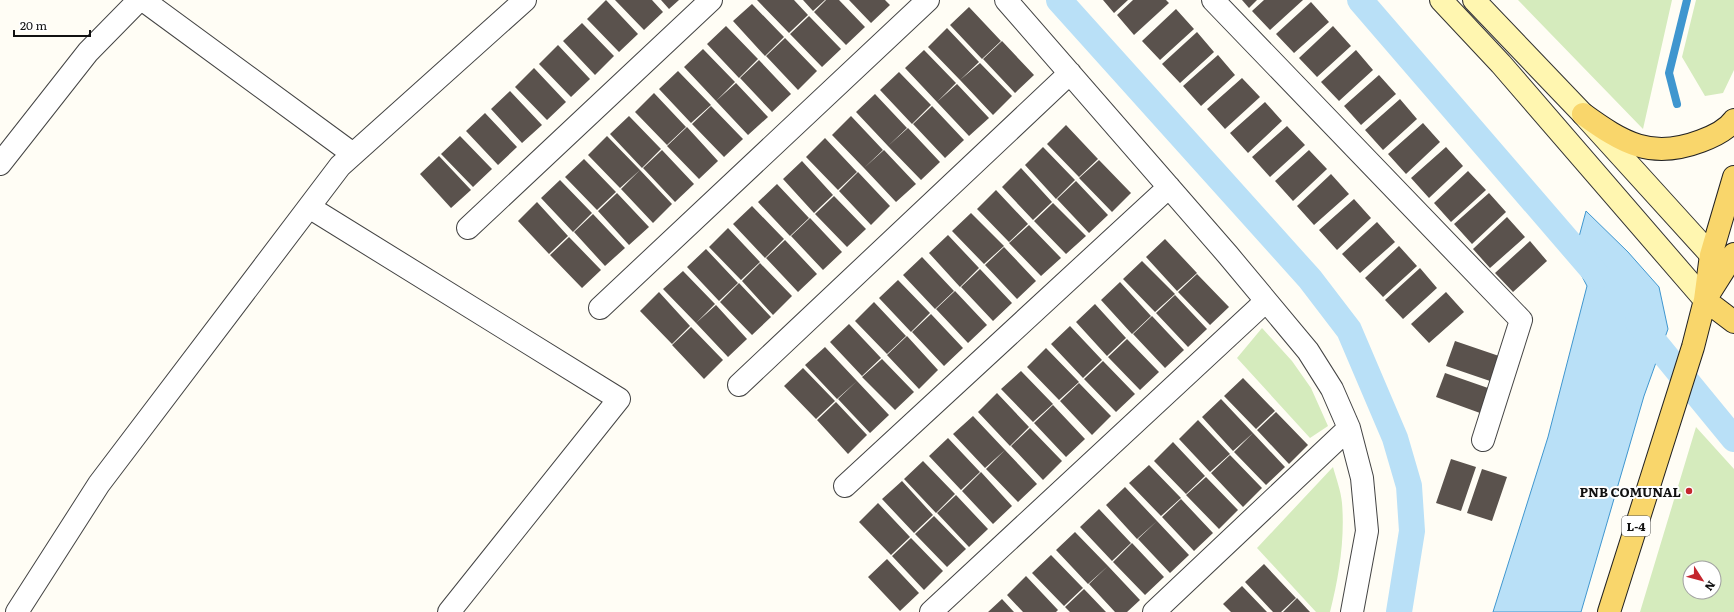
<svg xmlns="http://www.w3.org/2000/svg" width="1734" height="612" font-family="Literata,serif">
<rect width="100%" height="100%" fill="#fffdf5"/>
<path fill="#d5ebbd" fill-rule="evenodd" d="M 1518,0 L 1672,0 L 1643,129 Z
M 1696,0 L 1734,0 L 1734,70 L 1723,93 L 1705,96 L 1682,57 Z
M 1262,328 L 1292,361 L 1311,388 L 1328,426 L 1310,438 L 1237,358 Z
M 1696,427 L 1734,469 L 1734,612 L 1640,612 ZM 1690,568 L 1714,568 L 1714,592 L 1690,592 Z
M 1333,467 C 1336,478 1341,491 1342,503 C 1345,539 1339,577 1330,612 L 1316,612 L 1257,548 Z"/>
<path fill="#b9e0f7" stroke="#3f96cf" d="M 1586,211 L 1628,252 L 1659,287 L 1668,329 L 1644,396 L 1581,612 L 1493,612 L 1548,437 L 1587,286 L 1573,259 Z"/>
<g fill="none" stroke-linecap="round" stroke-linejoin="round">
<path stroke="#3f96cf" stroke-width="8" d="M 1677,104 L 1669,73 L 1687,0"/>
<path stroke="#b9e0f7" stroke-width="26" d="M 1059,0 L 1310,279 L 1349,330 L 1395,438 L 1409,486 L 1412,531 L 1399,612
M 1360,0 L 1598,276
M 1638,322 L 1734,439"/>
</g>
<path fill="#5a524d" d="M 606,0 L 638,34 L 619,52 L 587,19 Z
M 615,0 L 652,0 L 663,12 L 644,30 Z
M 661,0 L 679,0 L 669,9 Z
M 757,0 L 794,0 L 808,15 L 789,33 Z
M 803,0 L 825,0 L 813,11 Z
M 826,0 L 839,0 L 865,27 L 846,45 L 814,12 Z
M 849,0 L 885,0 L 890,5 L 871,23 Z
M 1103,0 L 1128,0 L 1114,13 Z
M 1133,0 L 1166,0 L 1169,3 L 1134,35 L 1117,15 Z
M 1242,0 L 1257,0 L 1249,8 Z
M 1264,0 L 1303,0 L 1270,30 L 1252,11 Z
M 1311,2 L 1329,22 L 1294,53 L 1276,34 Z
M 752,4 L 784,37 L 765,56 L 733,21 Z
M 969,7 L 1001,41 L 982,59 L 950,25 Z
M 1176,9 L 1194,29 L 1160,60 L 1142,41 Z
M 809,16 L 841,49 L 822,67 L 790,34 Z
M 582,23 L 614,56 L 595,75 L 563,41 Z
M 726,26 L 758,59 L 739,78 L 707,44 Z
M 1333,26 L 1351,46 L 1317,77 L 1299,58 Z
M 947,28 L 979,62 L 960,80 L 928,47 Z
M 1197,32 L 1214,52 L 1180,83 L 1162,64 Z
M 785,38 L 817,71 L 798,90 L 766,56 Z
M 1002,41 L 1034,75 L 1015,93 L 983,59 Z
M 558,45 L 590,79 L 571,97 L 539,64 Z
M 703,49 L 735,82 L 716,101 L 684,67 Z
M 924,50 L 956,83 L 937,102 L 905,68 Z
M 1356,50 L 1373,70 L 1339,101 L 1321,82 Z
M 1218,55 L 1235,75 L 1201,106 L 1183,86 Z
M 759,60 L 791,94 L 772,112 L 740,78 Z
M 980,63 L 1012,96 L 993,115 L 960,80 Z
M 534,68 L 566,102 L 547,120 L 515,87 Z
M 678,71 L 711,105 L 691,123 L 659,89 Z
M 899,72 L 931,105 L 912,124 L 880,90 Z
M 1379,75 L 1396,94 L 1361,125 L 1344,106 Z
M 1242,78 L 1260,97 L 1225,129 L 1207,109 Z
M 736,83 L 768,117 L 748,135 L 716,101 Z
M 957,84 L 989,118 L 969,136 L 937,102 Z
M 510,91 L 542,125 L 522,143 L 491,109 Z
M 654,93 L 686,127 L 667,145 L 635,112 Z
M 875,94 L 907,128 L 888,146 L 856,112 Z
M 1400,99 L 1417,119 L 1383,150 L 1365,130 Z
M 1265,102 L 1282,121 L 1248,153 L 1230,133 Z
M 711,106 L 743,139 L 724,157 L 692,124 Z
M 932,106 L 964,140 L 945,158 L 913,124 Z
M 485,113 L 517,147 L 498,165 L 466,131 Z
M 629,116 L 661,149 L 642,168 L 610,134 Z
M 851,116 L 883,150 L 864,168 L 832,135 Z
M 1423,123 L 1440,142 L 1406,174 L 1388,154 Z
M 1066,125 L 1098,159 L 1079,177 L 1047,144 Z
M 1287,126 L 1305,145 L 1270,177 L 1252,157 Z
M 687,127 L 718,161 L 699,179 L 667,146 Z
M 908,128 L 940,162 L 921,180 L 888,146 Z
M 460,136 L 492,169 L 473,187 L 441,154 Z
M 607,136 L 640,170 L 620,188 L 588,155 Z
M 825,138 L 857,172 L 838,190 L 806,157 Z
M 1043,147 L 1075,180 L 1056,199 L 1025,165 Z
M 1446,147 L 1463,166 L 1429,198 L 1411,178 Z
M 662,150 L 694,184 L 675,202 L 643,168 Z
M 884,150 L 916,184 L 896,202 L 864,168 Z
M 1309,150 L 1327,169 L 1293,201 L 1275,181 Z
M 439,156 L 471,190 L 451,208 L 420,174 Z
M 584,159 L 616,192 L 597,210 L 565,177 Z
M 1099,160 L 1131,193 L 1112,212 L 1079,178 Z
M 802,161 L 833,195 L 814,213 L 783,179 Z
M 1021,168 L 1052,202 L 1033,220 L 1002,187 Z
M 640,170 L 672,204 L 653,223 L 621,189 Z
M 1468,171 L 1486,190 L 1451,222 L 1434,203 Z
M 858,172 L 890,206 L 871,225 L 839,191 Z
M 1331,174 L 1349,194 L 1314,225 L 1297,206 Z
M 560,180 L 592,213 L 573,232 L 541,198 Z
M 1076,181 L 1108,215 L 1089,233 L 1057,199 Z
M 777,184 L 809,218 L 790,236 L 758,202 Z
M 996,190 L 1028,224 L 1009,242 L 977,209 Z
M 617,193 L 649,227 L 629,245 L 598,211 Z
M 1489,193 L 1506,212 L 1472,244 L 1454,224 Z
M 834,196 L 866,229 L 847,247 L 815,214 Z
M 1354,199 L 1371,218 L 1337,250 L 1319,230 Z
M 537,202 L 568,236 L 549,254 L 518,221 Z
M 1053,203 L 1086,236 L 1066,254 L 1034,221 Z
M 752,206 L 784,239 L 765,258 L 733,224 Z
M 971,213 L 1004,246 L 984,264 L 952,231 Z
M 593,214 L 625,248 L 605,266 L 574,232 Z
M 1507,217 L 1525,237 L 1490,268 L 1473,249 Z
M 810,218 L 842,252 L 823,270 L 791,236 Z
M 1377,222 L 1395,242 L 1360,273 L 1342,254 Z
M 1029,225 L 1061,258 L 1041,276 L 1009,243 Z
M 728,228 L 760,262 L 741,280 L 709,247 Z
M 948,235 L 979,268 L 960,287 L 929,253 Z
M 569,237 L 601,270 L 582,288 L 550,255 Z
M 1165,239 L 1197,273 L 1177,291 L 1146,257 Z
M 785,240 L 817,274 L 798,292 L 766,258 Z
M 1530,241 L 1547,261 L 1513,292 L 1495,273 Z
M 1399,246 L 1417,266 L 1383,297 L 1365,278 Z
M 1004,247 L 1036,281 L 1017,299 L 985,265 Z
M 706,249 L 738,283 L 719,301 L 687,267 Z
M 922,257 L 954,291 L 935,309 L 903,275 Z
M 1142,261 L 1175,294 L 1155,312 L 1123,279 Z
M 760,263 L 792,296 L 773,315 L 742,281 Z
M 1420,268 L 1437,288 L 1403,319 L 1385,300 Z
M 980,269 L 1012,303 L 993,321 L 961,287 Z
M 683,271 L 715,304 L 696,323 L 663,289 Z
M 1197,274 L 1229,307 L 1210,325 L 1178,292 Z
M 898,280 L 930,313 L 911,332 L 879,298 Z
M 1120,282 L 1151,316 L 1132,334 L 1101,300 Z
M 739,283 L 771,317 L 752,335 L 720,302 Z
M 955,291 L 987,325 L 968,343 L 936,309 Z
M 659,292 L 690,326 L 672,344 L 640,311 Z
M 1446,292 L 1464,312 L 1429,343 L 1411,324 Z
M 1175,295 L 1207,329 L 1188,347 L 1156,313 Z
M 874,302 L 906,336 L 887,354 L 855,321 Z
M 1095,304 L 1126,338 L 1107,356 L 1076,322 Z
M 716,305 L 747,339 L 728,357 L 696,323 Z
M 931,314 L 963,348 L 944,366 L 912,332 Z
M 1152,316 L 1184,350 L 1165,368 L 1133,334 Z
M 849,324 L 881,358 L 862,376 L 830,342 Z
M 1070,326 L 1102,360 L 1083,378 L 1051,344 Z
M 691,327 L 723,360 L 704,379 L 672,345 Z
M 907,336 L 938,370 L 919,389 L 887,355 Z
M 1127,339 L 1159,372 L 1140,390 L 1108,357 Z
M 1455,341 L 1499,356 L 1490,381 L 1446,366 Z
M 825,347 L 857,381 L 837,399 L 805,365 Z
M 1046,348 L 1079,382 L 1059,400 L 1027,367 Z
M 882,359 L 914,392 L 895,410 L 862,377 Z
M 1103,361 L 1135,394 L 1116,412 L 1084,379 Z
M 803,368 L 835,401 L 816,419 L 784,386 Z
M 1021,371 L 1053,404 L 1033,422 L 1001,389 Z
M 1445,373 L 1488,388 L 1480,413 L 1436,397 Z
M 1243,378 L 1275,411 L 1256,429 L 1224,396 Z
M 857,381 L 889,415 L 870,433 L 838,399 Z
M 1079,383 L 1111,416 L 1092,435 L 1060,401 Z
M 997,393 L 1029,427 L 1010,446 L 978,412 Z
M 1221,399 L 1253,433 L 1233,451 L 1202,417 Z
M 836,402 L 867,435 L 848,454 L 817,420 Z
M 1053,405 L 1085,439 L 1066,457 L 1034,423 Z
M 1276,412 L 1308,445 L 1289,464 L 1257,430 Z
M 973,416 L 1005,450 L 985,468 L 953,434 Z
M 1198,420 L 1230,454 L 1210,472 L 1179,439 Z
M 1030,428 L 1062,461 L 1043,480 L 1011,446 Z
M 1253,433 L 1285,467 L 1266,485 L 1234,452 Z
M 948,438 L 980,472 L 961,490 L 929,456 Z
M 1173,442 L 1205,476 L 1186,494 L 1154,461 Z
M 1005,450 L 1037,484 L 1018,502 L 986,469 Z
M 1230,455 L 1262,488 L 1243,507 L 1211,473 Z
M 1451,459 L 1476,467 L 1461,511 L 1436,503 Z
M 923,461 L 955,494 L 936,513 L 904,479 Z
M 1149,465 L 1181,498 L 1161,516 L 1129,483 Z
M 1482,469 L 1507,477 L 1492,521 L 1467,513 Z
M 981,472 L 1012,506 L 993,524 L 962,491 Z
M 1206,477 L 1238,510 L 1219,529 L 1186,495 Z
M 902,481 L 933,515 L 914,533 L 882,499 Z
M 1125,487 L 1157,521 L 1137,539 L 1106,505 Z
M 956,495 L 988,529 L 969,547 L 937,513 Z
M 1181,499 L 1213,533 L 1194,551 L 1162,517 Z
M 878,503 L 910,537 L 891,555 L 859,522 Z
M 1099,509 L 1131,543 L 1112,561 L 1080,527 Z
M 934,516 L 966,549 L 947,567 L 915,534 Z
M 1157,521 L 1189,555 L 1170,573 L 1138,539 Z
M 1075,532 L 1108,566 L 1088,584 L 1056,550 Z
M 911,538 L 943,571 L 924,590 L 892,556 Z
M 1132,543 L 1164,577 L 1145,595 L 1113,562 Z
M 1051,555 L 1083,588 L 1064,606 L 1032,573 Z
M 887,559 L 919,593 L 900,611 L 868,577 Z
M 1264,564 L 1296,598 L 1281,612 L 1273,612 L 1245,582 Z
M 1108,566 L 1140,600 L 1127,612 L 1115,612 L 1089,584 Z
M 1026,576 L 1058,610 L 1056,612 L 1023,612 L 1007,595 Z
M 1242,586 L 1267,612 L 1231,612 L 1223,604 Z
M 1084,589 L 1106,612 L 1070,612 L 1065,607 Z
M 1297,598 L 1310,612 L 1283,612 Z
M 1002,599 L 1014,612 L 988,612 Z"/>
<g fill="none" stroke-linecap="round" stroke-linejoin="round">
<defs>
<path id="street" d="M 143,0 L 353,154
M 1006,0 L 1228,255 L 1308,351 L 1332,389 L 1349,428 L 1362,478 L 1367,531 L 1352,612
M 1213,0 L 1521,320 L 1483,440
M 0,164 L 88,52 L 139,0
M 309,207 L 619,399 L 449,612
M 468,228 L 711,0
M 600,308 L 928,0
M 739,385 L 1070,73
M 845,486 L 1169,187
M 17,612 L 99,484 L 340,166 L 525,0
M 931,612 L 1266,301
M 1154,612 L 1349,428"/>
<path id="secondary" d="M 1441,0 L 1501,64 L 1705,300
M 1474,0 L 1583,114 L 1711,255"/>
<path id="primary" d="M 1583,114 C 1623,143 1651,160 1701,141 C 1712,137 1727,130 1734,120
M 1708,295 L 1734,254
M 1705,300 L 1734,322
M 1609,612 L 1693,347 L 1705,300 L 1711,255 L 1734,177"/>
</defs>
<use href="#street" stroke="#444" stroke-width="24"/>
<use href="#secondary" stroke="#333" stroke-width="24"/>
<use href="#primary" stroke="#222" stroke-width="24"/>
<use href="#street" stroke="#fff" stroke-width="22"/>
<use href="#secondary" stroke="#fff6b0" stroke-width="22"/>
<use href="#primary" stroke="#f9d66b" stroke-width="22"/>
</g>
<circle fill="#c4262e" stroke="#fff" stroke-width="1.5" cx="1689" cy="491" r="4"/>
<g text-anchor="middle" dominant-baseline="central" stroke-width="4" stroke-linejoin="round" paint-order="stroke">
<rect fill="#fff" stroke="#585858" stroke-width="1" x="1622" y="516" width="28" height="20" rx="3"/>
<g font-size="12" font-weight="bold" fill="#111">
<text x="1636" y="526">L-4</text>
</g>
<g font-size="13" font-weight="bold" fill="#111" stroke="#fff" text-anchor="end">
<text x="1681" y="491">PNB COMUNAL</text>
</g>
</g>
<g transform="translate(1702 580) rotate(126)"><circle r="19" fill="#ffffff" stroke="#a0a0a0"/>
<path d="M0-3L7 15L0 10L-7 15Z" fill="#c4262e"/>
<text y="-6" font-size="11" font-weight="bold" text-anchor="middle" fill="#111111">N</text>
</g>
<path d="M14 30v6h76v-6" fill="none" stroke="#111111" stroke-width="2"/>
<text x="20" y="30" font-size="12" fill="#111111" stroke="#ffffff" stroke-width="3" paint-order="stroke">20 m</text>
</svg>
